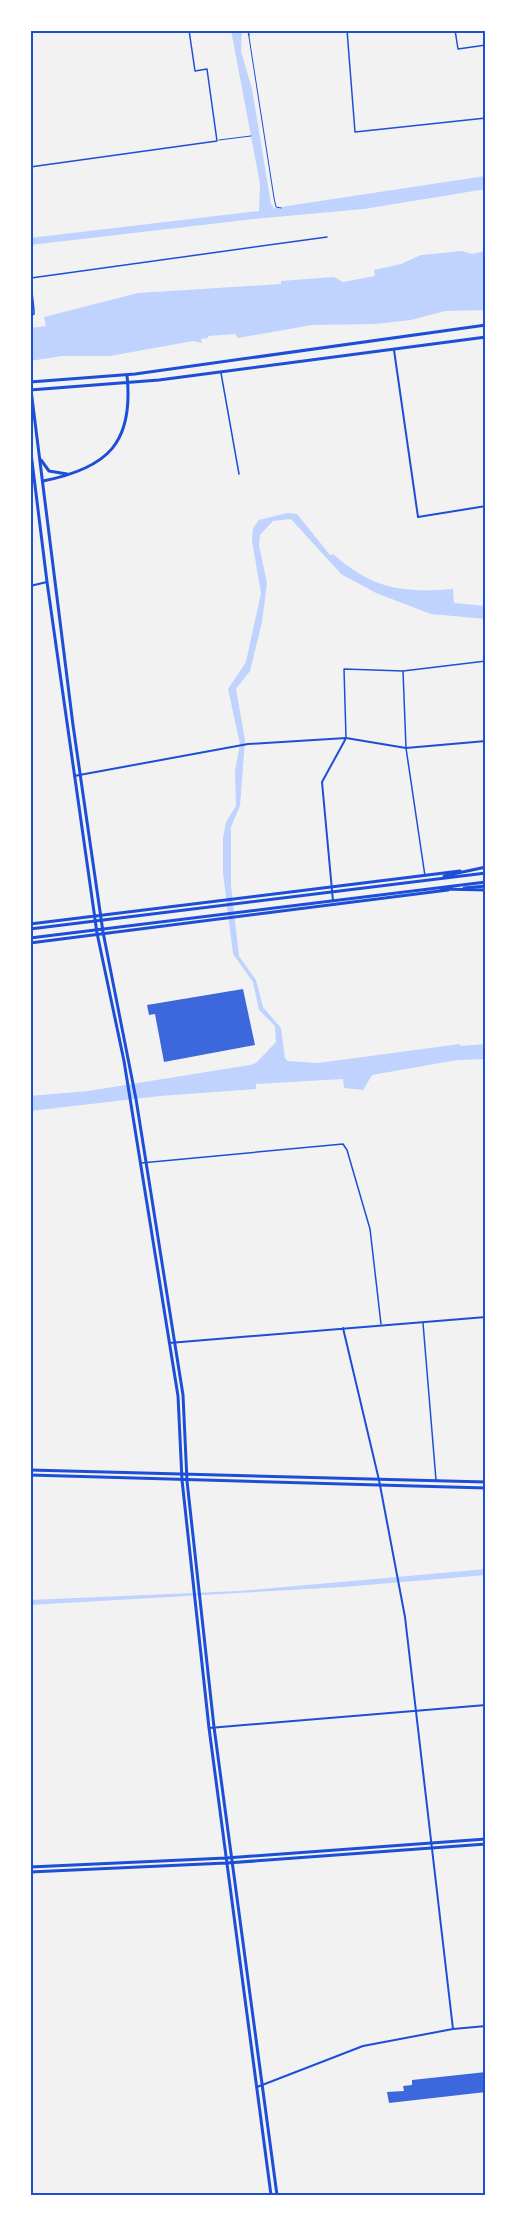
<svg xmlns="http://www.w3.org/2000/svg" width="516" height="2225" font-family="'Roboto Condensed',sans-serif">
<rect width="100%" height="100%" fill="#f2f2f2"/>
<path fill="#bfd3fe" d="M 231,30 L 242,30 L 241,51 L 252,89 L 271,204 L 274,208 L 485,176 L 486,189 L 364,209 L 254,219 L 30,245 L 30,238 L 259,211 L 260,184 Z
M 462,251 L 472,254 L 486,251 L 486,310 L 445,311 L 411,320 L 375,324 L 312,325 L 238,338 L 235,334 L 208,336 L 208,338 L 201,339 L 202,343 L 193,341 L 110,356 L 62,356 L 30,361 L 30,328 L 46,326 L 44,317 L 138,293 L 281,284 L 281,281 L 334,277 L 343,282 L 375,276 L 374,270 L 401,264 L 421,255 Z
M 287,513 L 297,514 L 330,555 L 333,554 C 373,589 401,593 453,589 L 454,603 L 486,606 L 486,619 L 431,614 L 376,593 L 341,574 L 291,519 L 273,521 L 260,535 L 259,545 L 267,583 L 262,622 L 250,671 L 236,689 L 245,740 L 240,806 L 231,827 L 231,886 L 239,956 L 256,980 L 263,1007 L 281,1028 L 285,1058 L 288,1061 L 318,1063 L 460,1044 L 460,1046 L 486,1044 L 486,1059 L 457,1060 L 372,1075 L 363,1090 L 344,1088 L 343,1079 L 256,1084 L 256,1089 L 160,1096 L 30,1111 L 30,1096 L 88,1091 L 250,1065 L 256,1063 L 276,1042 L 275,1026 L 259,1010 L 253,982 L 233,954 L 223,873 L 223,838 L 226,822 L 236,806 L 235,771 L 240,744 L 228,689 L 246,662 L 261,593 L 252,541 L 253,528 L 259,520 Z
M 486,1569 L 486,1575 L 343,1587 L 30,1605 L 30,1600 L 239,1591 Z"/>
<path fill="#3d67dc" d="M 243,989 L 255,1045 L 164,1062 L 155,1014 L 149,1015 L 147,1005 Z
M 486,2072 L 486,2092 L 389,2103 L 387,2092 L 404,2091 L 403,2086 L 412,2085 L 412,2080 Z"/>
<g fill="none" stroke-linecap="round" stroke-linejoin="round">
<path stroke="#1d4ed8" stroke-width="1" d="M 249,37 L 274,198 L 276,207 L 281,208
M 219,140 L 251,136"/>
<path stroke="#1d4ed8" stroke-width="1.5" d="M 248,30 L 249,36
M 347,30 L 355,132 L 486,118
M 455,30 L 458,49 L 486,45
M 30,167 L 217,141 L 207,69 L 195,71 L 189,30
M 30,274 L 34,310 L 34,314 L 30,316
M 31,278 L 327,237
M 221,373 L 239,474
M 403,671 L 406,748 L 425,876
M 346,738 L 344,669 L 403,671 L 486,661
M 141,1163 L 343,1144 L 347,1150 L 370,1229 L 381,1324
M 423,1323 L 436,1480"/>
<path stroke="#1d4ed8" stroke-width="2" d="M 394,350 L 418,517 L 486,506
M 30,586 L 47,582
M 74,776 L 248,744 L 346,738 L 406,748 L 486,741
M 333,901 L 322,782 L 345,740
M 343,1328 L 379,1480 L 405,1617 L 453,2029
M 169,1343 L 486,1317
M 209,1728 L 486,1705
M 257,2087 L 363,2046 L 453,2029 L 486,2026"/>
<path stroke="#1d4ed8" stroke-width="3" d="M 30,382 L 135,374 L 486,325
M 30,390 L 159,380 L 486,337
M 41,460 L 49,471 L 67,474
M 30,470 L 32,463
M 43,481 C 108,468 134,443 127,375
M 30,1470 L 486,1482
M 30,1475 L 486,1488
M 226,1858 L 486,1839
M 227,1863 L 486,1844"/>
<path stroke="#1d4ed8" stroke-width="3" d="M 30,382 L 73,725 L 103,932 L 136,1099 L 183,1395 L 187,1481 L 214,1727 L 277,2195
M 30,445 L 47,582 L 97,933 L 124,1061 L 178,1396 L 182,1480 L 209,1728 L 271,2195
M 464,888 L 486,886
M 30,924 L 460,871
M 30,943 L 448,890
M 30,1867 L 226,1858
M 30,1872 L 226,1863"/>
<path stroke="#1d4ed8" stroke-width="3" d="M 444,876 L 486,867
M 441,889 L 486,890
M 30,929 L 486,873
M 30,938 L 486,882"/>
</g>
<rect width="516" height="2225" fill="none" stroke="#ffffff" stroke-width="63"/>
<rect x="32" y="32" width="452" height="2162" fill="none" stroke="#1d4ed8" stroke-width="2"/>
</svg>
